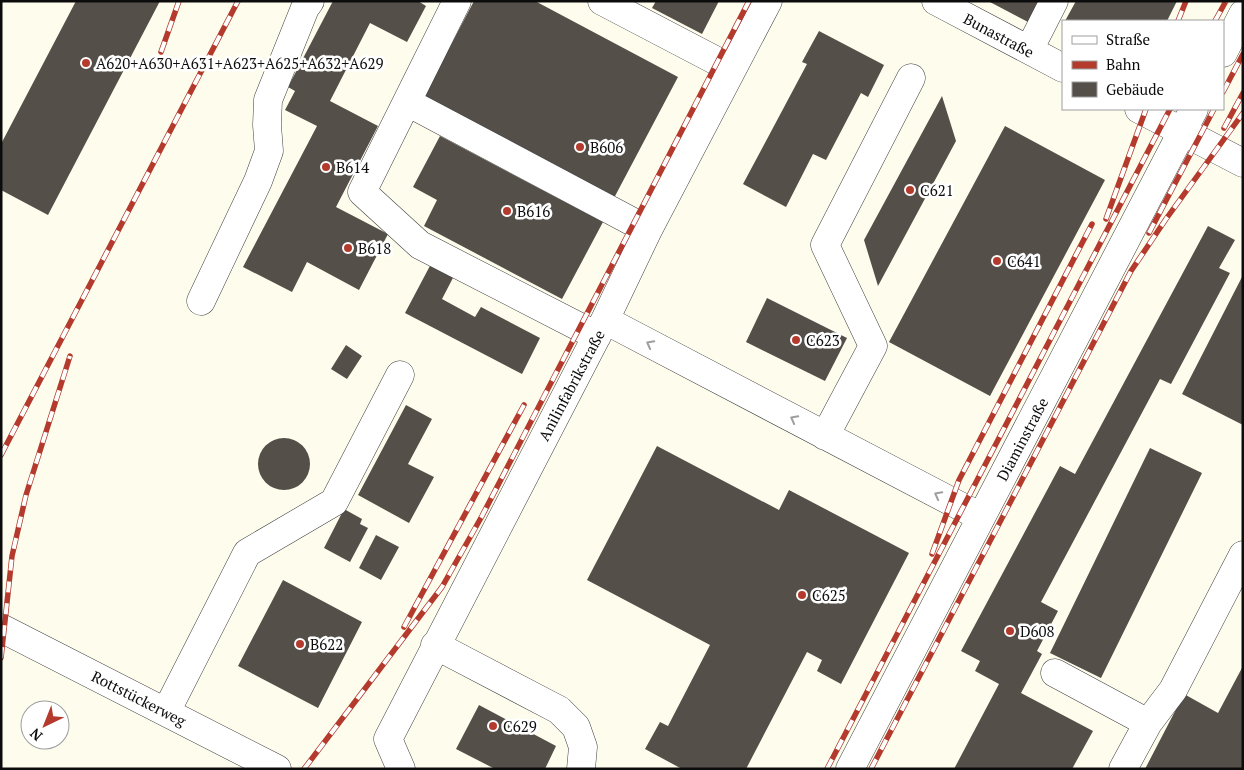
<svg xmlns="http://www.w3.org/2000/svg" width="1244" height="770" font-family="'PT Serif',serif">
<rect width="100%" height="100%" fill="#fefded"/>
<path fill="#544f49" d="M 76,1 L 160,1 L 48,215 L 1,190 L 1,144 Z
M 333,1 L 418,1 L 426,6 L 407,42 L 370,23 L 330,101 L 378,126 L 336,207 L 388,234 L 359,290 L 307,262 L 292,292 L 243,267 L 317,126 L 285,110 L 295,91 L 288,87 Z
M 474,1 L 535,1 L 678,77 L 614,198 L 424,96 Z
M 656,1 L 719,1 L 702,34 L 652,8 Z
M 988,1 L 1039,1 L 1028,22 Z
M 1076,1 L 1177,1 L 1167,21 L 1065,21 Z
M 819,31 L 884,65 L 868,97 L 861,93 L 826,160 L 813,154 L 786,207 L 743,184 L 807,64 L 802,62 Z
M 942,96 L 956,141 L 878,286 L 864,240 Z
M 1005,126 L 1105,180 L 990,396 L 889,342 Z
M 440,136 L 603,222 L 562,299 L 424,226 L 437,200 L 413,187 Z
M 1208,226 L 1235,240 L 1219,268 L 1230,273 L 1171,384 L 1160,379 L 1041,602 L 1058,611 L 1037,651 L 1042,654 L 1021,693 L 1093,731 L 1072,769 L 954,769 L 999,684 L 975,671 L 980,661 L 961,651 L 1060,466 L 1075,474 Z
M 432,262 L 455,274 L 442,299 L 475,317 L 481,307 L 540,338 L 522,374 L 405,313 Z
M 1243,275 L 1243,425 L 1182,394 Z
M 767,298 L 847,338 L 825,381 L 746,342 Z
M 346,345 L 362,356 L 347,379 L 331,369 Z
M 406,405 L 432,419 L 408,464 L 434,477 L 409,523 L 358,495 Z
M258 464a26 26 0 1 1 52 0a26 26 0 1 1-52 0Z
M 657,446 L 779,510 L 789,490 L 909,553 L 841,684 L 817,671 L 822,660 L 807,652 L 746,769 L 682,769 L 645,749 L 660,722 L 668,726 L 710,645 L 587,580 Z
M 1150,448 L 1202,473 L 1101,678 L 1050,653 Z
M 344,509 L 362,519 L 360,524 L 368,528 L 350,562 L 324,548 Z
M 376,535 L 399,547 L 381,580 L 359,568 Z
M 283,580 L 362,622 L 318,708 L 238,666 Z
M 1243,666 L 1243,769 L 1145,769 L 1184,694 L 1218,713 Z
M 479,705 L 556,746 L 545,769 L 495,769 L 456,749 Z"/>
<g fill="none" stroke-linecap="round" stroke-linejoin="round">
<defs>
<path id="minor" d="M 457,1 L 362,192 L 420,245 L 597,336
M 602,1 L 732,69
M 936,1 L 1063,68
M 1029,50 L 1054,1
M 1223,53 L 1243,14
M 407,102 L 648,230
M 1139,109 L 1243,163
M 201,301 L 258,181 L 269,151 L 267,125 L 268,100 L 305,8 L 310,1
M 605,320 L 981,517
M 825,436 L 873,346 L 825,245 L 911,78
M 1,628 L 277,769
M 435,645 L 559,710 L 576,727 L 583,747 L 581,769
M 1055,673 L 1148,723
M 166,712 L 247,553 L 334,502 L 400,375
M 401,769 L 388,739 L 605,320 L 648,230 L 768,1
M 850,769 L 1194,109
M 1123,769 L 1148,723 L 1173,690 L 1243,555"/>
</defs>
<use href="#minor" stroke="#3f3f3f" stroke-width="29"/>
<use href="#minor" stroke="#fff" stroke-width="28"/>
<defs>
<path id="rail" d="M 1178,21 L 1186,1
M 1215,21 L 1226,1
M 161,52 L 179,1
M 1223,92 L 1243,54
M 1224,128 L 1243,93
M 1106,219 L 1146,109
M 1149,233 L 1214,109
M 1,455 L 238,1
M 932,554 L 959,480 L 1092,224
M 404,627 L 524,405
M 1,658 L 12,556 L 26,495 L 70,356
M 304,769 L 442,587 L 482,516 L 749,1
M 827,769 L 1170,109
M 871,769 L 1131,271 L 1166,219 L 1243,113"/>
</defs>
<use href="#rail" stroke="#b33a2d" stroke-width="5.5"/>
<use href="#rail" stroke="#fff" stroke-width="4" stroke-dasharray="11" stroke-linecap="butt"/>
</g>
<defs><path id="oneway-chevron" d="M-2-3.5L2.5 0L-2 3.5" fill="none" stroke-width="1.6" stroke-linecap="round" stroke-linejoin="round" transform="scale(1.25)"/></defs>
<g stroke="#9e9e9e">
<use href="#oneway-chevron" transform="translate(650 344) rotate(-152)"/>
<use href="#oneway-chevron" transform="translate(794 419) rotate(-152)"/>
<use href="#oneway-chevron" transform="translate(938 495) rotate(-152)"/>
</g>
<g fill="#b33a2d" stroke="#fff" stroke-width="2">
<circle cx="86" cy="63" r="5"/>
<circle cx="580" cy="147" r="5"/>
<circle cx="326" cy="167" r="5"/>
<circle cx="910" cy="190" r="5"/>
<circle cx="507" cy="211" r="5"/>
<circle cx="348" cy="248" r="5"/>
<circle cx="997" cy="261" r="5"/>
<circle cx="796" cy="340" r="5"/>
<circle cx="802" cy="595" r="5"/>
<circle cx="1010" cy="631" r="5"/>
<circle cx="300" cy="644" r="5"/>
<circle cx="493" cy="726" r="5"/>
</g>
<g text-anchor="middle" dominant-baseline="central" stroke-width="5" stroke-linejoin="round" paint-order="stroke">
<g font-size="15" fill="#0c0c0c" stroke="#fff">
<text transform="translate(999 35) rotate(28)">Bunastraße</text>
<text transform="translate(571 385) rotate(-62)">Anilinfabrikstraße</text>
<text transform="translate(1022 439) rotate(-62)">Diaminstraße</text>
<text transform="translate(139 698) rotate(27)">Rottstückerweg</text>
</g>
<g font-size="15" fill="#0c0c0c" stroke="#fff" text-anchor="start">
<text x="96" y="63">A620+A630+A631+A623+A625+A632+A629</text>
<text x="590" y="147">B606</text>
<text x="336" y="167">B614</text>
<text x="920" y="190">C621</text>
<text x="517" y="211">B616</text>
<text x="358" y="248">B618</text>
<text x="1007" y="261">C641</text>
<text x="806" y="340">C623</text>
<text x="812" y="595">C625</text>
<text x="1020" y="631">D608</text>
<text x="310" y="644">B622</text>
<text x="503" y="726">C629</text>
</g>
</g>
<rect width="1244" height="770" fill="none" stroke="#0c0c0c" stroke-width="5"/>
<rect x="1062" y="20" width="162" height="90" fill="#ffffff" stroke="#9e9e9e"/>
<rect x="1072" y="36" width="25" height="8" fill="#ffffff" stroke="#9e9e9e"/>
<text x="1106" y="45" font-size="15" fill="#0c0c0c">Straße</text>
<rect x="1072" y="61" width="25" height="8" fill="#b33a2d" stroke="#9e9e9e"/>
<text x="1106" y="70" font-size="15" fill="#0c0c0c">Bahn</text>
<rect x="1072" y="82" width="25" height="15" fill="#544f49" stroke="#9e9e9e"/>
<text x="1106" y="95" font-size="15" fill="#0c0c0c">Gebäude</text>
<g transform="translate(45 725) rotate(223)"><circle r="24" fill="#ffffff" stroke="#9e9e9e"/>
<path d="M0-4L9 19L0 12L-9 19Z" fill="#b33a2d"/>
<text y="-8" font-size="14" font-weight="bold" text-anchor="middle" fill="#0c0c0c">N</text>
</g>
</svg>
